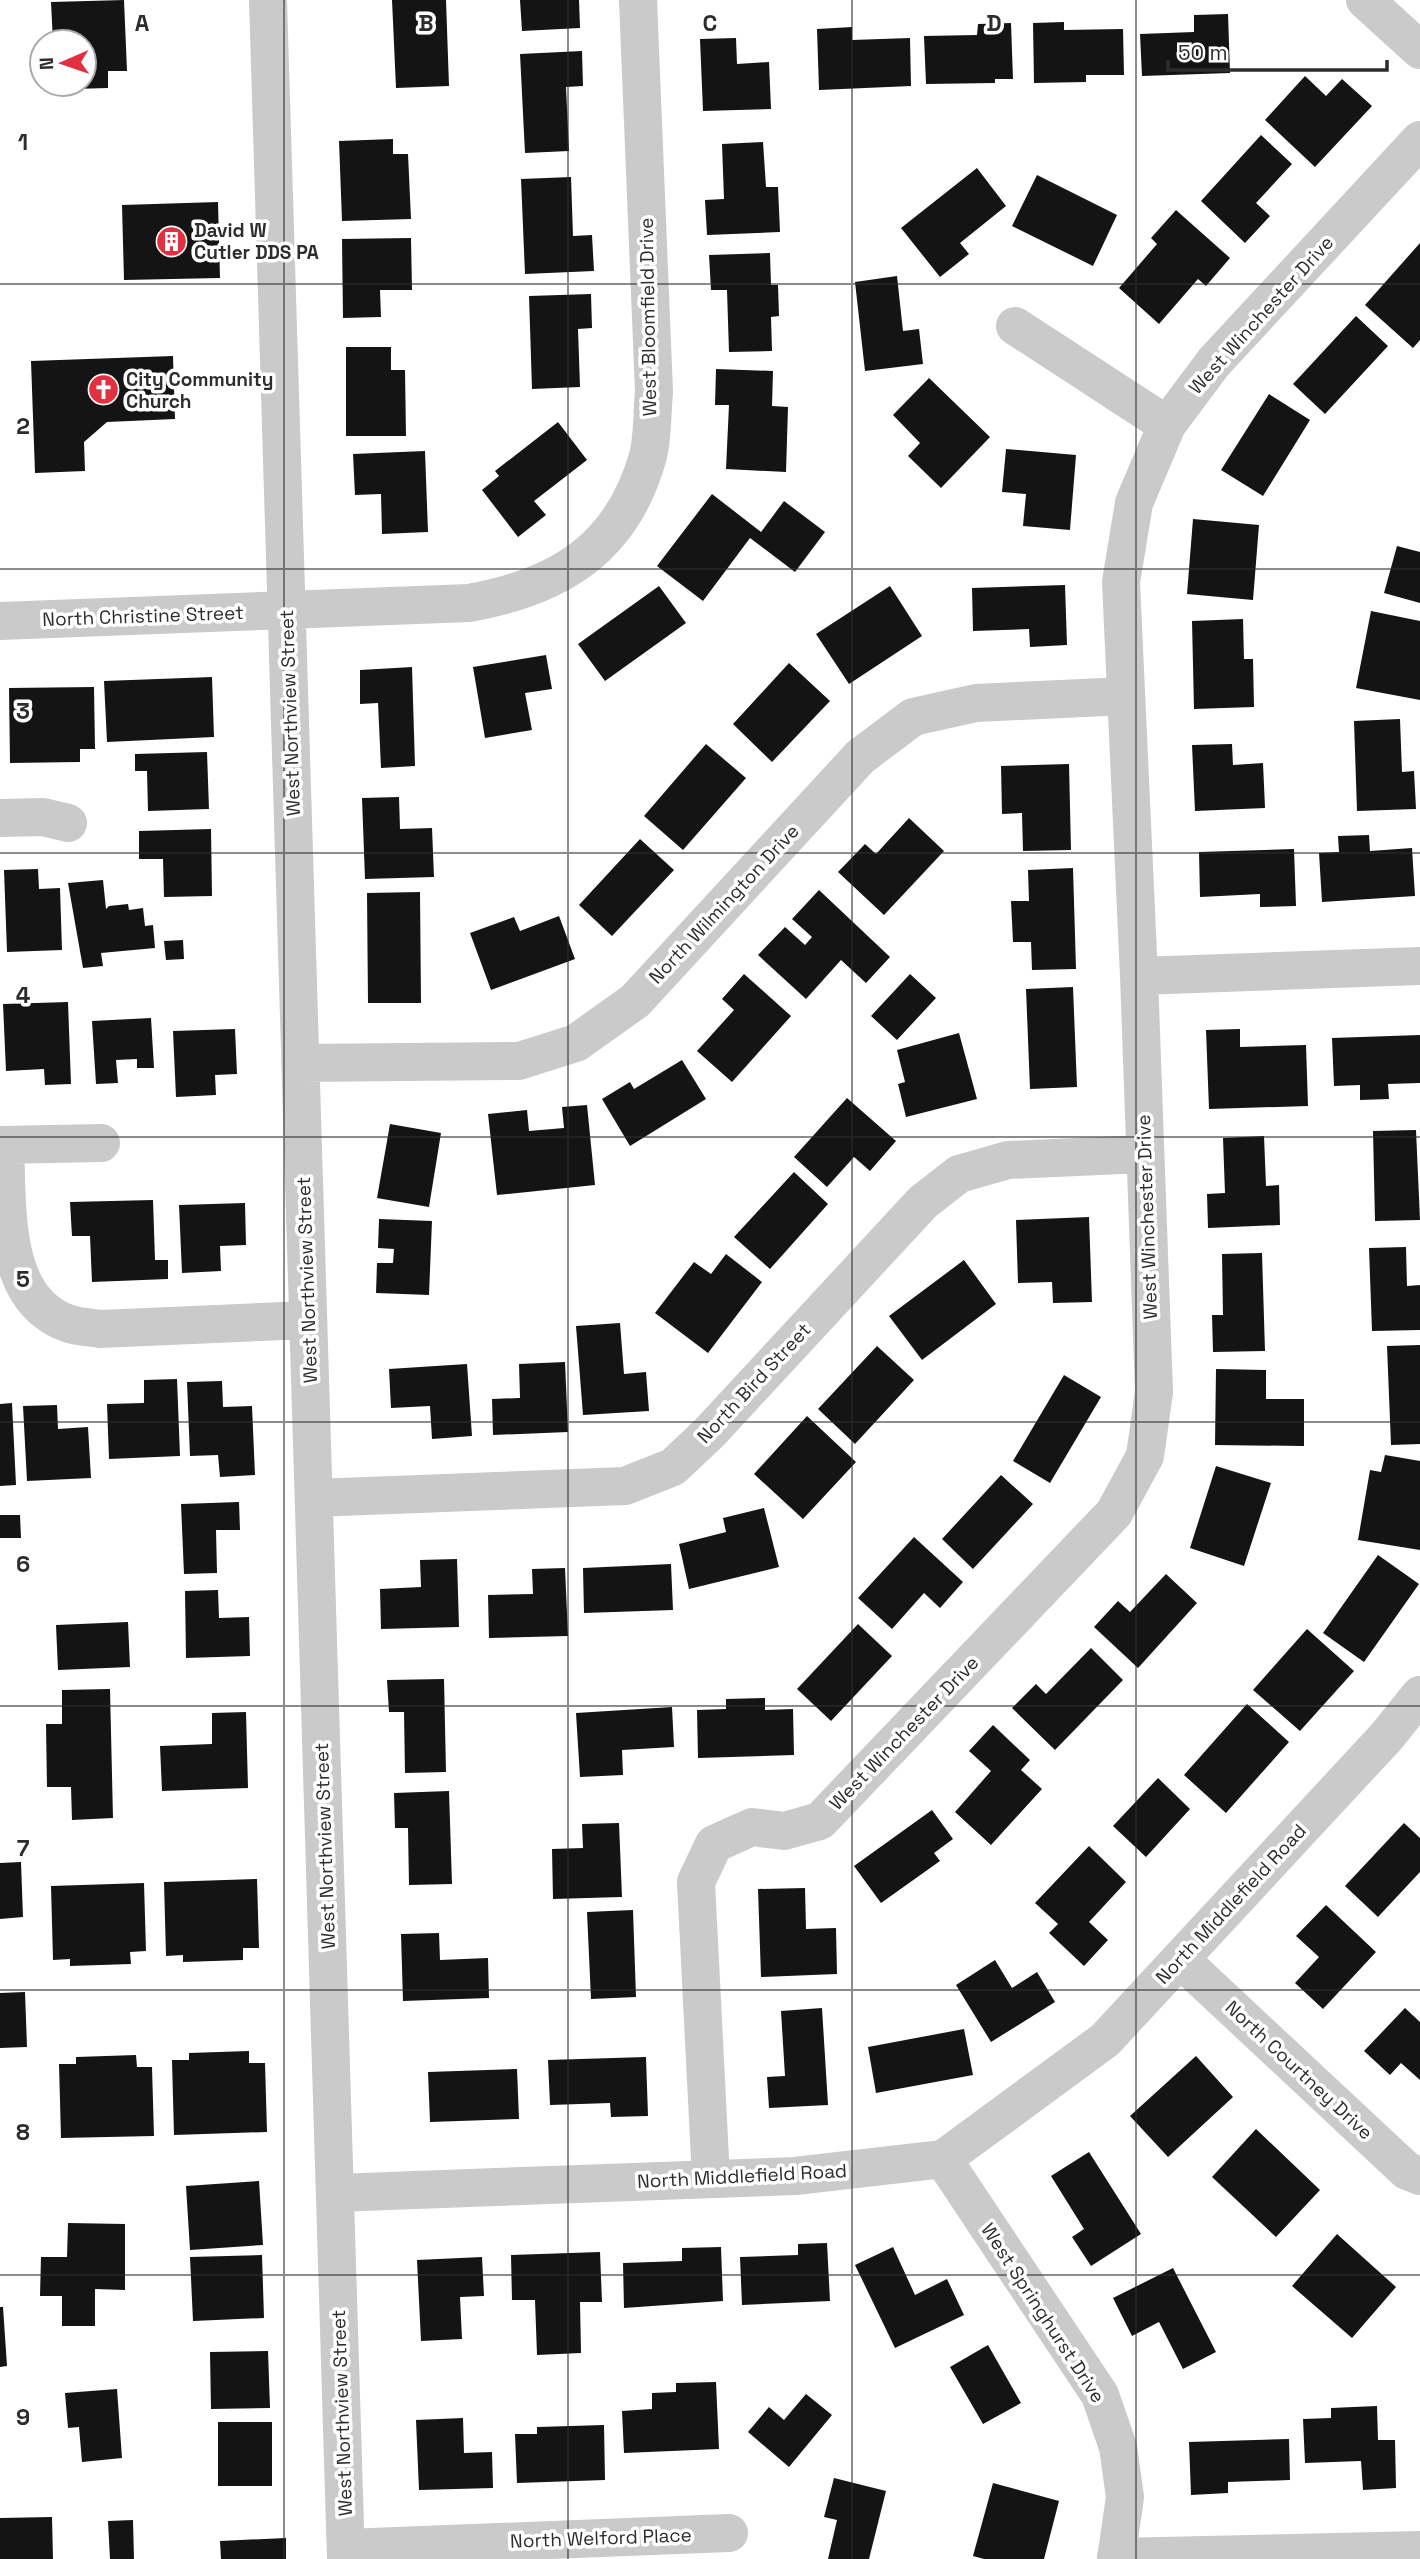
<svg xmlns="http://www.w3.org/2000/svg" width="1420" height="2559" font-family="'Space Grotesk',sans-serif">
<rect width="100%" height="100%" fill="#fff"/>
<path fill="#141414" d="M 124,0 L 127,71 L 108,71 L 108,88 L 73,89 L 74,84 L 84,84 L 84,42 L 53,42 L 51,2 Z
M 392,0 L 446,0 L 449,86 L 396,88 Z
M 520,0 L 579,0 L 580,28 L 522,31 Z
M 1228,14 L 1230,73 L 1142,76 L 1140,34 L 1194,32 L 1194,15 Z
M 1064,22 L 1064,30 L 1123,29 L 1124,75 L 1086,75 L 1086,82 L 1034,83 L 1033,23 Z
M 1011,23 L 1013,79 L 995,79 L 995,83 L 926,84 L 924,36 L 977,35 L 978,24 Z
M 852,27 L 852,40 L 910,38 L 911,86 L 819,90 L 817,29 Z
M 736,38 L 737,64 L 769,62 L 771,109 L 703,111 L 700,39 Z
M 582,51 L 583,86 L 566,87 L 569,151 L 525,153 L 520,54 Z
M 1305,76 L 1326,96 L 1342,79 L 1372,106 L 1315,167 L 1265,120 Z
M 1261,135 L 1292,164 L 1256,203 L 1270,216 L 1245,243 L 1201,201 Z
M 393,139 L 393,154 L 408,154 L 411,219 L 342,221 L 339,141 Z
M 763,142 L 766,187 L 778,187 L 780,232 L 707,235 L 705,200 L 724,199 L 722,144 Z
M 977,168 L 1006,206 L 960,243 L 969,254 L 940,277 L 901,228 Z
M 1037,175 L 1117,215 L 1093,266 L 1012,226 Z
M 571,177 L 573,236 L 592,235 L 594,271 L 525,274 L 521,179 Z
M 218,202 L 220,278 L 124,280 L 122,205 Z
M 1176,210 L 1230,258 L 1206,286 L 1198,279 L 1159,324 L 1119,288 L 1157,244 L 1151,238 Z
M 411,238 L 412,290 L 380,290 L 381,317 L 343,318 L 342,239 Z
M 1420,243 L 1420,340 L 1413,348 L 1365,305 Z
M 770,253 L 771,285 L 778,285 L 779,316 L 771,317 L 772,351 L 729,352 L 727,290 L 711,290 L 709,255 Z
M 897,276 L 903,331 L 919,329 L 923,364 L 865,371 L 855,282 Z
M 591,294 L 592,328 L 578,329 L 580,387 L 532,389 L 529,296 Z
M 1356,316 L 1388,346 L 1325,414 L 1293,384 Z
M 346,347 L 391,347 L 391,370 L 405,370 L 406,436 L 346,436 Z
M 173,356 L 175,419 L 107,422 L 84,442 L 85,471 L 35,473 L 31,361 Z
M 716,369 L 773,371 L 772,406 L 788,407 L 786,472 L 726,469 L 729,405 L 715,405 Z
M 929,378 L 990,437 L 941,488 L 908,456 L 920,443 L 893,415 Z
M 1269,394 L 1310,420 L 1263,496 L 1221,470 Z
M 558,422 L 587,460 L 534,501 L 546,515 L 518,537 L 482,490 L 499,476 L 495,471 Z
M 1006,449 L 1076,455 L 1070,530 L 1023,526 L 1026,494 L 1002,492 Z
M 425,451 L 428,532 L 382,534 L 381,494 L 355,495 L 353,454 Z
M 712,494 L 761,532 L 784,501 L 825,532 L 795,572 L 750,538 L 703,601 L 657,566 Z
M 1193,519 L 1259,525 L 1253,600 L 1187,594 Z
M 1397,546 L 1420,552 L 1420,603 L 1384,593 Z
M 1065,585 L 1067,645 L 1030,647 L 1029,629 L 973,631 L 972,588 Z
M 659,586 L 686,623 L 605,681 L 578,644 Z
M 890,586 L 922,636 L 849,684 L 816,634 Z
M 1371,611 L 1420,621 L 1420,700 L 1356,688 Z
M 1243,619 L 1244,659 L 1253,659 L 1254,707 L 1194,709 L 1192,621 Z
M 546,655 L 552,689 L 525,693 L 532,730 L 485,738 L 473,667 Z
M 789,663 L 830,701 L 772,762 L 733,724 Z
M 412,667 L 415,766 L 381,768 L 378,703 L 360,704 L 360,670 Z
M 212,677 L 214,737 L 107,742 L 104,681 Z
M 94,687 L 95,749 L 80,749 L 80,762 L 10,763 L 9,688 Z
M 1400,719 L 1402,772 L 1414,771 L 1416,809 L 1357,811 L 1354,721 Z
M 706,744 L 746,778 L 683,850 L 644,816 Z
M 1232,744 L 1233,765 L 1263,763 L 1265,808 L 1195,811 L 1192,745 Z
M 207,752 L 209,809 L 148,811 L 147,771 L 135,771 L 135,754 Z
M 1069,764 L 1071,850 L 1023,851 L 1022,813 L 1002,814 L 1001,766 Z
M 399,797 L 400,829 L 432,828 L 434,877 L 365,879 L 362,798 Z
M 909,818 L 944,851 L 884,915 L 838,872 L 865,844 L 876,854 Z
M 211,829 L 212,896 L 164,897 L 163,859 L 139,859 L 139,831 Z
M 1369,835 L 1370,851 L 1412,848 L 1415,896 L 1322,902 L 1319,853 L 1339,852 L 1338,836 Z
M 640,839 L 674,870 L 612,936 L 579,905 Z
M 1294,849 L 1296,906 L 1260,907 L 1260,894 L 1200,897 L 1199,852 Z
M 1073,868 L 1076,969 L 1032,970 L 1031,942 L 1013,942 L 1011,901 L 1029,901 L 1028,870 Z
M 38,869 L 39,889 L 60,888 L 62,950 L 7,952 L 4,870 Z
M 103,880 L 106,909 L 109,906 L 128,904 L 129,910 L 143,908 L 145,926 L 153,925 L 155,948 L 101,953 L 103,966 L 83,968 L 68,883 Z
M 819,890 L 890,957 L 866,983 L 841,960 L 806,999 L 758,955 L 785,927 L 805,945 L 812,937 L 792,919 Z
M 420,892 L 421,1003 L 368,1003 L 367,893 Z
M 559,916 L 575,959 L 491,990 L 470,933 L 514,917 L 520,931 Z
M 183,940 L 184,959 L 166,960 L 164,941 Z
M 744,974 L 791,1016 L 732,1082 L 697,1051 L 734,1010 L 722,999 Z
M 910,974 L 936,998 L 897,1040 L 871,1016 Z
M 1073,987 L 1077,1087 L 1030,1089 L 1026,989 Z
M 68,1002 L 71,1084 L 45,1085 L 44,1069 L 6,1071 L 3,1004 Z
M 151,1018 L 154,1068 L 137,1068 L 137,1059 L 116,1060 L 118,1083 L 96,1084 L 92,1021 Z
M 235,1029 L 237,1074 L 215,1075 L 216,1095 L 176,1097 L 173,1031 Z
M 1240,1029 L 1240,1047 L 1306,1045 L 1308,1106 L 1209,1109 L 1206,1030 Z
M 959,1033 L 977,1099 L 906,1117 L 898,1084 L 905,1082 L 897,1050 Z
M 1420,1035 L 1420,1083 L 1388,1084 L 1389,1099 L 1360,1100 L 1360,1085 L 1334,1086 L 1332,1038 Z
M 682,1060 L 706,1099 L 630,1146 L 602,1099 L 630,1082 L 634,1089 Z
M 847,1098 L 896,1141 L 870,1171 L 854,1157 L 827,1187 L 794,1157 Z
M 587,1105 L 595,1185 L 497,1195 L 488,1114 L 527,1110 L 529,1131 L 564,1128 L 562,1107 Z
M 390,1124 L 441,1133 L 429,1207 L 377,1198 Z
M 1416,1130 L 1420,1220 L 1375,1221 L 1373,1131 Z
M 1264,1136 L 1266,1186 L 1279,1185 L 1280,1225 L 1208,1228 L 1207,1194 L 1225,1193 L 1223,1138 Z
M 794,1172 L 828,1204 L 770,1269 L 734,1237 Z
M 153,1200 L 155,1260 L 168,1260 L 168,1279 L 92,1282 L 90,1236 L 72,1236 L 70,1202 Z
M 245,1203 L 246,1245 L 220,1246 L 221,1271 L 182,1273 L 179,1205 Z
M 1089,1217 L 1092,1302 L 1053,1303 L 1052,1282 L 1018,1283 L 1016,1220 Z
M 379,1219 L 432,1221 L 429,1295 L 376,1293 L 377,1263 L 393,1263 L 394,1249 L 378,1248 Z
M 1406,1247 L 1407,1286 L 1420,1285 L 1420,1330 L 1372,1331 L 1369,1248 Z
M 1262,1253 L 1265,1351 L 1213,1352 L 1212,1315 L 1223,1315 L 1222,1254 Z
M 726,1254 L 762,1282 L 708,1353 L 655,1313 L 694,1262 L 711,1274 Z
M 964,1260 L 996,1304 L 922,1360 L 889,1316 Z
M 620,1323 L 624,1374 L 646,1372 L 649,1411 L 583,1415 L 576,1326 Z
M 1420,1345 L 1420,1444 L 1391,1445 L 1387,1346 Z
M 877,1346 L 914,1380 L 855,1444 L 818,1409 Z
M 565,1362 L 568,1432 L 493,1435 L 492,1399 L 520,1398 L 519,1364 Z
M 467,1364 L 472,1436 L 432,1439 L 430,1406 L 391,1408 L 389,1369 Z
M 1216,1369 L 1266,1370 L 1266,1399 L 1304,1399 L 1304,1446 L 1215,1445 Z
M 1064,1375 L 1101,1397 L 1050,1483 L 1013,1461 Z
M 177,1379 L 180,1456 L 109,1459 L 107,1404 L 144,1403 L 144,1380 Z
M 222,1381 L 223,1407 L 252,1406 L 255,1475 L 220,1477 L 218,1455 L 190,1456 L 187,1382 Z
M 12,1403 L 16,1485 L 0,1486 L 0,1404 Z
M 57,1405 L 58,1429 L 88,1427 L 91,1478 L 27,1481 L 23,1406 Z
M 807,1416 L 856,1462 L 803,1519 L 754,1474 Z
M 1385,1455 L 1420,1461 L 1420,1550 L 1358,1540 L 1370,1470 L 1381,1472 Z
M 1216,1466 L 1271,1483 L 1244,1566 L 1190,1548 Z
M 1001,1475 L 1033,1504 L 973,1569 L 942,1539 Z
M 239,1502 L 240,1530 L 216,1530 L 217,1573 L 184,1574 L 181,1504 Z
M 764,1508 L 779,1567 L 689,1589 L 679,1544 L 726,1532 L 723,1518 Z
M 0,1515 L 20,1515 L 21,1538 L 0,1538 Z
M 914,1537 L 963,1582 L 940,1608 L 924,1593 L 892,1629 L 858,1598 Z
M 1378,1555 L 1419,1584 L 1364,1662 L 1323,1633 Z
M 457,1559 L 459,1627 L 381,1629 L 380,1589 L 421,1587 L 420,1560 Z
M 671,1564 L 673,1610 L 584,1613 L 583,1568 Z
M 565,1568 L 568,1636 L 489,1638 L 488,1595 L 533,1594 L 532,1569 Z
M 1166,1574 L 1197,1603 L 1138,1668 L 1094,1627 L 1118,1601 L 1130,1612 Z
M 218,1590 L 219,1618 L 249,1617 L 250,1656 L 186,1658 L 185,1591 Z
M 128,1622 L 130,1667 L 58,1670 L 56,1625 Z
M 858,1624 L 892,1656 L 831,1721 L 797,1689 Z
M 1307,1629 L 1354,1671 L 1300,1731 L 1253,1690 Z
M 1091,1648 L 1123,1680 L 1055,1750 L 1012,1708 L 1036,1684 L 1046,1694 Z
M 444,1679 L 446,1772 L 405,1773 L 404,1712 L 389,1712 L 387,1680 Z
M 110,1689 L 113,1818 L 72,1820 L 71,1787 L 47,1787 L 46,1724 L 62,1724 L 62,1690 Z
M 765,1698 L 765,1710 L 793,1709 L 794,1755 L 698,1758 L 697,1710 L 726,1709 L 726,1699 Z
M 1247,1704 L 1289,1742 L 1226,1813 L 1184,1775 Z
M 672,1707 L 674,1747 L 622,1750 L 623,1775 L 580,1777 L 576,1713 Z
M 246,1712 L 248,1788 L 162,1791 L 160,1746 L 212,1744 L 212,1713 Z
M 993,1725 L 1030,1760 L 1021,1770 L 1042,1789 L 991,1845 L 955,1812 L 991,1771 L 969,1751 Z
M 1158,1778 L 1190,1809 L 1146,1857 L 1113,1826 Z
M 449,1791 L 452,1884 L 409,1885 L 408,1828 L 395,1828 L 394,1793 Z
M 932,1810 L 953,1839 L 934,1853 L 940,1861 L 881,1903 L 854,1866 Z
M 619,1823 L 622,1897 L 553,1899 L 552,1849 L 583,1848 L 582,1824 Z
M 1404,1823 L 1420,1838 L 1420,1872 L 1378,1917 L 1345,1886 Z
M 1089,1846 L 1126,1882 L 1089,1922 L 1108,1940 L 1084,1966 L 1049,1933 L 1058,1924 L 1035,1903 Z
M 21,1862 L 23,1917 L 0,1919 L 0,1863 Z
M 257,1879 L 259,1948 L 243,1948 L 243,1960 L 183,1962 L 183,1955 L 166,1956 L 164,1882 Z
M 144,1883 L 146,1951 L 130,1952 L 131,1964 L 70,1966 L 70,1959 L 53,1960 L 51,1886 Z
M 805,1888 L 806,1929 L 836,1928 L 837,1974 L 761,1977 L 758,1889 Z
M 1326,1905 L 1376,1952 L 1323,2009 L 1295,1983 L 1319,1957 L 1296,1936 Z
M 633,1910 L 636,1997 L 591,1999 L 587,1912 Z
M 439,1933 L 440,1960 L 488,1958 L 489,1998 L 403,2001 L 401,1934 Z
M 995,1960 L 1012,1988 L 1037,1972 L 1055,2002 L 991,2042 L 956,1985 Z
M 25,1992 L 27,2047 L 0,2048 L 0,1993 Z
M 822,2008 L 828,2105 L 769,2108 L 767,2077 L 785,2076 L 781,2011 Z
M 1405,2008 L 1420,2022 L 1420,2080 L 1401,2063 L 1390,2075 L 1364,2051 Z
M 964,2029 L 973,2075 L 876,2093 L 868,2047 Z
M 249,2051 L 249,2063 L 265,2063 L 267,2132 L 174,2135 L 172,2060 L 189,2060 L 189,2053 Z
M 136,2055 L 137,2067 L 152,2067 L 154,2136 L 61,2138 L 59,2064 L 76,2064 L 76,2057 Z
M 1196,2056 L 1233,2097 L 1168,2157 L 1130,2116 Z
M 646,2057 L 648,2116 L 611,2117 L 610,2103 L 550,2105 L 548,2060 Z
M 517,2069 L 519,2119 L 430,2122 L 428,2072 Z
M 1256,2129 L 1320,2190 L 1276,2237 L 1212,2177 Z
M 1089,2152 L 1141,2234 L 1091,2266 L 1072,2237 L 1084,2229 L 1051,2176 Z
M 259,2181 L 263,2245 L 190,2250 L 186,2186 Z
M 68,2223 L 125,2224 L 125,2290 L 95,2289 L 95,2326 L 62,2326 L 62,2296 L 40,2296 L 41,2257 L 67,2257 Z
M 1337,2234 L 1396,2287 L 1352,2338 L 1292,2286 Z
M 827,2243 L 830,2301 L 742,2305 L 740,2257 L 798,2255 L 798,2244 Z
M 721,2247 L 723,2301 L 624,2308 L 623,2263 L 682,2261 L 682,2248 Z
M 893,2247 L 915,2295 L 947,2279 L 964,2315 L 895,2348 L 855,2265 Z
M 600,2252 L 602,2302 L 580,2302 L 581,2353 L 537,2355 L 535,2300 L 512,2300 L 511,2255 Z
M 262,2255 L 264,2318 L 193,2321 L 190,2257 Z
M 482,2257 L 484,2296 L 460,2297 L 462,2339 L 421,2341 L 417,2260 Z
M 1173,2268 L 1216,2352 L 1183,2369 L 1159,2322 L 1132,2336 L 1113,2298 Z
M 0,2307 L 3,2307 L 7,2366 L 0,2367 Z
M 988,2345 L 1021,2403 L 983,2424 L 950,2367 Z
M 268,2351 L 270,2408 L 211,2409 L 210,2352 Z
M 716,2382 L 719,2449 L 624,2453 L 622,2411 L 652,2409 L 652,2393 L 676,2392 L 676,2383 Z
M 117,2389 L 122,2458 L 82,2462 L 79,2427 L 68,2428 L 65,2393 Z
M 806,2394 L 832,2415 L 789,2467 L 748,2432 L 769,2407 L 784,2420 Z
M 1377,2406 L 1378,2440 L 1395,2440 L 1396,2488 L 1363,2490 L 1361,2461 L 1305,2463 L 1303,2419 L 1331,2418 L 1331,2408 Z
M 463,2418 L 464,2453 L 492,2452 L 493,2488 L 419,2490 L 416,2420 Z
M 218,2422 L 272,2422 L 272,2486 L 218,2486 Z
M 604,2425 L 605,2480 L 517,2483 L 515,2434 L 537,2434 L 537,2427 Z
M 1289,2439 L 1290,2480 L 1228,2482 L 1228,2493 L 1191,2495 L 1189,2442 Z
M 834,2478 L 886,2491 L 869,2559 L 828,2559 L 837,2520 L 824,2517 Z
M 993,2483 L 1059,2501 L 1044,2559 L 984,2559 L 973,2556 Z
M 52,2517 L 53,2559 L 0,2559 L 0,2518 Z
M 133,2520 L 134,2559 L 110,2559 L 108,2521 Z
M 286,2538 L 286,2559 L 221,2559 L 220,2541 Z"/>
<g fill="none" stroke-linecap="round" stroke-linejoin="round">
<path stroke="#cacaca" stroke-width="38" d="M 268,0 L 346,2559
M 1365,0 L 1420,50
M 1015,326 L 1167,425
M 0,621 L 469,603 C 559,587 622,549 648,456 C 653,436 652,412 654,392 L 638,0
M 0,818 L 43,817 L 68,823
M 1139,976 L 1420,966
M 300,1063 L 519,1061 L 576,1043 L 635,1001 L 860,757 L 913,717 L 976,703 L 1126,696
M 0,1145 L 101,1143
M 5,1145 C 8,1204 0,1299 67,1323 C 77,1327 89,1327 100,1329 L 308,1320
M 314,1498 L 625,1486 L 673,1467 L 709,1433 L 923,1202 L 959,1174 L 1008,1160 L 1144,1154
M 1180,1959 L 1407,2171 L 1420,2176
M 943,2159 L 1100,2395 L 1118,2447 L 1125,2497 L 1116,2559
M 711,2179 L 696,1882 L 714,1844 L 752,1827 L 784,1831 L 820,1821 L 1114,1513 L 1145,1456 L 1154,1392 L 1139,976 L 1121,582 L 1134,503 L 1167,425 L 1214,362 L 1420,140
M 335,2193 L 795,2176 L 943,2159 L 1105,2040 L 1387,1736 L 1420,1695
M 346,2548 L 729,2533
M 1116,2557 L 1420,2550"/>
</g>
<path fill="none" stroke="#2d2d2d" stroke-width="2" stroke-opacity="0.55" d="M 284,0 L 284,2559M 568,0 L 568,2559M 852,0 L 852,2559M 1136,0 L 1136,2559M 0,284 L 1420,284M 0,569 L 1420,569M 0,853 L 1420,853M 0,1137 L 1420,1137M 0,1422 L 1420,1422M 0,1706 L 1420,1706M 0,1990 L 1420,1990M 0,2275 L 1420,2275"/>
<defs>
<symbol id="building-disc" viewBox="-11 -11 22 22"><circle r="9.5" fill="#e13141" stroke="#fff"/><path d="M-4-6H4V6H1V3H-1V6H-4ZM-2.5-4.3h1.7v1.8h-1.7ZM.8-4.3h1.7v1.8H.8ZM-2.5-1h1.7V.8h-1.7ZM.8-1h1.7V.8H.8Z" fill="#fff"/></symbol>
<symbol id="church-disc" viewBox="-11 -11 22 22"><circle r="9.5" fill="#e13141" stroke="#fff"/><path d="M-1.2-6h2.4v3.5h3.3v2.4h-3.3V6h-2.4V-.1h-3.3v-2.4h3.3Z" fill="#fff"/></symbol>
</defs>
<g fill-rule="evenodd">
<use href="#building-disc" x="154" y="224" width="35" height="35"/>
<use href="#church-disc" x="86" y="372" width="35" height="35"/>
</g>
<g text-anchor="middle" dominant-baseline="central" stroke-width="7" stroke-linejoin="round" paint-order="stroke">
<g font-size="19" font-weight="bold" fill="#2d2d2d" stroke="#fff" text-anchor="start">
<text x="194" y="230">David W<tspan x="194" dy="22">Cutler DDS PA</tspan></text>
<text x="126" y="379">City Community<tspan x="126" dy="22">Church</tspan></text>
</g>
<g font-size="19" fill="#2d2d2d" stroke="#fff">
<text transform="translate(1261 315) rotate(-48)">West Winchester Drive</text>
<text transform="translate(648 317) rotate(-91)">West Bloomfield Drive</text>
<text transform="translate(143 616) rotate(-2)">North Christine Street</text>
<text transform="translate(290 713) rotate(-92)">West Northview Street</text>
<text transform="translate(724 904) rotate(-47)">North Wilmington Drive</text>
<text transform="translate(1147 1217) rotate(-92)">West Winchester Drive</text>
<text transform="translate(307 1280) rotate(-92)">West Northview Street</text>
<text transform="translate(754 1383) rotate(-47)">North Bird Street</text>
<text transform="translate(904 1733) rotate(-46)">West Winchester Drive</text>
<text transform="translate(325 1846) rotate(-92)">West Northview Street</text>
<text transform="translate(1231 1904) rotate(-47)">North Middlefield Road</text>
<text transform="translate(1299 2070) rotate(43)">North Courtney Drive</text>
<text transform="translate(742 2176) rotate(-3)">North Middlefield Road</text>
<text transform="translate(1043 2313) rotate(57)">West Springhurst Drive</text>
<text transform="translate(342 2413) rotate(-92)">West Northview Street</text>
<text transform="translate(601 2538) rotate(-2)">North Welford Place</text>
</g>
</g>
<g font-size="23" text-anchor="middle" font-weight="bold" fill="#2d2d2d" stroke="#fff" stroke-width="7" stroke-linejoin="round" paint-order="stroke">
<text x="142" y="31">A</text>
<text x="426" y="31">B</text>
<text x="710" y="31">C</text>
<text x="994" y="31">D</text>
<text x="23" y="150">1</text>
<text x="23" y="434">2</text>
<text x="23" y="719">3</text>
<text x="23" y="1003">4</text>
<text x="23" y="1287">5</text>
<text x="23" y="1572">6</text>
<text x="23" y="1856">7</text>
<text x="23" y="2140">8</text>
<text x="23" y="2425">9</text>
</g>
<g transform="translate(63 63) rotate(268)"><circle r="33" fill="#ffffff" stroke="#ababab" stroke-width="2"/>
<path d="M0-5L12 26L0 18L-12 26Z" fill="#e13141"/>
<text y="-10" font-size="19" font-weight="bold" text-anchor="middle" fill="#2d2d2d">N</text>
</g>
<path d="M1168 60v10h219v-10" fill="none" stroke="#2d2d2d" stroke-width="3.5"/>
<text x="1178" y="60" font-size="21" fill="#2d2d2d" stroke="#ffffff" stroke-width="5" paint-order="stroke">50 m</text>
</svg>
